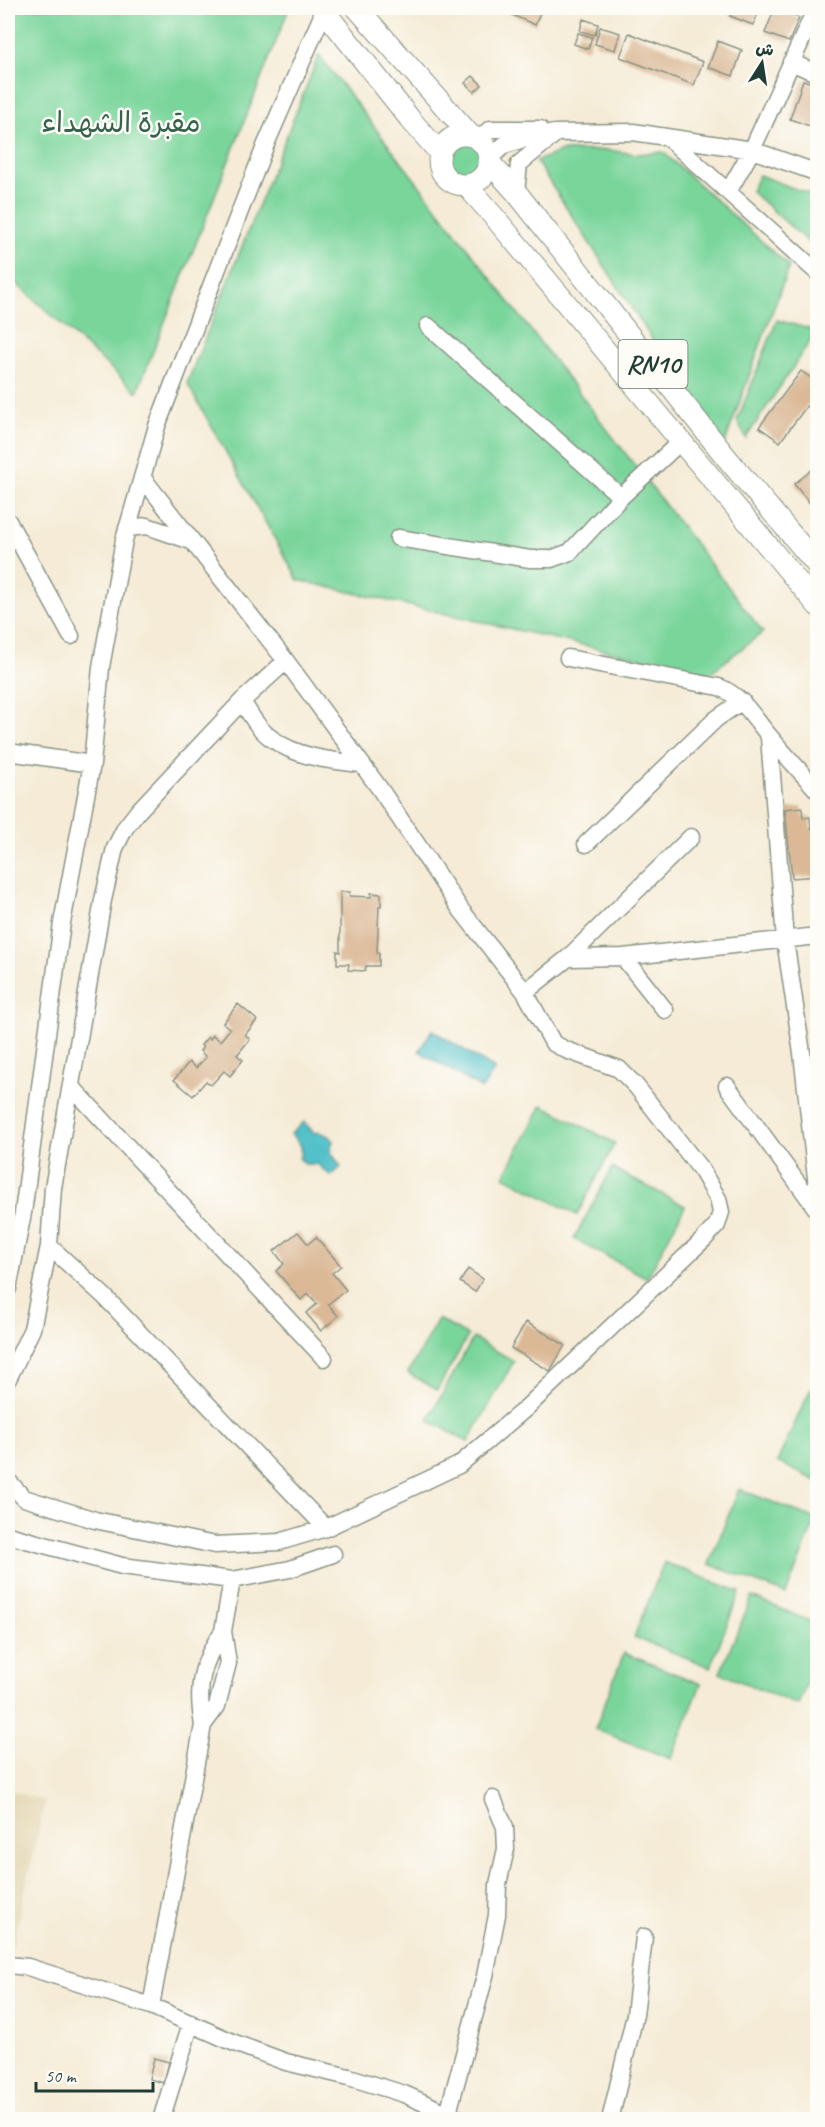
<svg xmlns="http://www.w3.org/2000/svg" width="825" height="2127" font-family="Caveat,'Playpen Sans Arabic',sans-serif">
<rect width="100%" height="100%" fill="#fdfcf7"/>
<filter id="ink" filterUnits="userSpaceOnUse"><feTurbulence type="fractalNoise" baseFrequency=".0167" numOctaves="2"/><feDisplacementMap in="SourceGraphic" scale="12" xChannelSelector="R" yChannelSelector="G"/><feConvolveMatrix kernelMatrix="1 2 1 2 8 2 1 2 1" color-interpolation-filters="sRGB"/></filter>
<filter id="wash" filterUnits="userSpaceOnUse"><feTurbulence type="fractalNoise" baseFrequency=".008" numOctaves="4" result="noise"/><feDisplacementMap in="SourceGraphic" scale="24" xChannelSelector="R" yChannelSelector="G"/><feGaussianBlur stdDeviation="1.35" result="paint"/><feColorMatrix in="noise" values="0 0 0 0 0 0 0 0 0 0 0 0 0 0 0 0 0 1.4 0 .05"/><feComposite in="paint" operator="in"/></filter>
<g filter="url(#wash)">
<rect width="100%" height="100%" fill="#f5ebd6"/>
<path fill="#e6daba" d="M 8,1790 L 45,1801 L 11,1953 L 8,1954 Z"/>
<path fill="#7ad59b" stroke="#4c8968" stroke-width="1.5" d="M 8,8 L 285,8 L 288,11 L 137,392 L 8,276 Z
M 319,55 L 763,632 L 709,674 L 298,580 L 187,383 Z
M446 159a18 18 0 1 1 36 0a18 18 0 1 1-36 0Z
M 606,150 L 636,154 L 663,152 L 789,266 L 723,448 L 536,161 L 562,151 Z
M 759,175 L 817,197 L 817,250 L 751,191 Z
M 777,320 L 817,331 L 746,438 L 737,421 Z
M 542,1105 L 615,1143 L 577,1215 L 504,1176 Z
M 612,1168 L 685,1206 L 647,1278 L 574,1239 Z
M 438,1319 L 468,1336 L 437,1390 L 408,1373 Z
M 473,1338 L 514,1361 L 468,1442 L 428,1420 Z
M 811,1388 L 817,1391 L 817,1481 L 777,1462 Z
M 739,1489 L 816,1519 L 786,1594 L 709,1564 Z
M 664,1562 L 740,1592 L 710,1667 L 634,1637 Z
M 752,1597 L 817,1624 L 817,1657 L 798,1705 L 720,1673 Z
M 624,1653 L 701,1684 L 671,1759 L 595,1729 Z"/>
<path fill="#53c1c9" stroke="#397f7e" stroke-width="1.5" d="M 432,1030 L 495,1069 L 482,1089 L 419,1051 Z
M 304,1122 L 314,1133 L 319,1132 L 331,1137 L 333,1141 L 331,1146 L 332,1149 L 330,1151 L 341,1167 L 331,1176 L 317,1164 L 305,1164 L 299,1158 L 302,1153 L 300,1150 L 302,1147 L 291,1134 Z"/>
<g id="blocks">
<path fill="#dbb997" d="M 503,8 L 542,8 L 535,25 L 501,10 Z
M 734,8 L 760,8 L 753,25 L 730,16 Z
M 775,8 L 799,18 L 789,42 L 765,33 Z
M 583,19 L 598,24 L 595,35 L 580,31 Z
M 600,27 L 620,33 L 615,50 L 595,44 Z
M 578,33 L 592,37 L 588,49 L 574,44 Z
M 629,33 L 703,62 L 694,85 L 620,57 Z
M 718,41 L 742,50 L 733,76 L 708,67 Z
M 473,76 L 482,85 L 474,92 L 465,83 Z
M 803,80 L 818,85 L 818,129 L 790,119 Z
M 801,371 L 818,383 L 818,391 L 780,442 L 759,427 Z
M 818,465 L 818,513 L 794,484 Z
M 802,807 L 803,818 L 810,817 L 811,828 L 818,828 L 818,876 L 792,878 L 785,809 Z
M 340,892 L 350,892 L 349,896 L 371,897 L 371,893 L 381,894 L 381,906 L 379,906 L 377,953 L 379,953 L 379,966 L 366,966 L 365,971 L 348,970 L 349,964 L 337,964 L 337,951 L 340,952 Z
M 238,1004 L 257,1020 L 245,1035 L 250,1039 L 237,1055 L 243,1060 L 230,1076 L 224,1071 L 211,1085 L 206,1081 L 193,1096 L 174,1080 L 189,1062 L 196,1068 L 206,1057 L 200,1051 L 203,1047 L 201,1045 L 208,1037 L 210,1039 L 213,1035 L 220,1041 L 230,1029 L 223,1023 Z
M 298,1232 L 308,1244 L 316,1237 L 341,1266 L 332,1273 L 346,1290 L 328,1304 L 338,1316 L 321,1331 L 306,1313 L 317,1304 L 308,1293 L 301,1300 L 276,1271 L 284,1264 L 274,1251 Z
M 468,1269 L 483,1279 L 475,1292 L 460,1282 Z
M 526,1322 L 565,1345 L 550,1371 L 511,1348 Z
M 154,2058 L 169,2062 L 164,2083 L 149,2079 Z"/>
</g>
</g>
<g filter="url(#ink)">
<use href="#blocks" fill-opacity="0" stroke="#8a9485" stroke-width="1.5"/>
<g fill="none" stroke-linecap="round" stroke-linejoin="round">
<defs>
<path id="minor" d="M 791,62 L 818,74
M 667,137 L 818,273
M 479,140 L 490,129 L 540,129
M 489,159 L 504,145 L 532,137 L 555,133 L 633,132 L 752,150 L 818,173
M 516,192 L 519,164 L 555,134
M 728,192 L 752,150 L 816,8
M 428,326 L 621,497
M 142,477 L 286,661 L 380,789 L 461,910 L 525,992 L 568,958 L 691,837
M 8,521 L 71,636
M 127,528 L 147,526 L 191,541
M 398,538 L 530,559 L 551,559 L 570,552 L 621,497 L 680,442
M 568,658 L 719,687 C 744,697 754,719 771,738 C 786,756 802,773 818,791
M 286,661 L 242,701 C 250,714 258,729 271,738 C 295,757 331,761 361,764
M 769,737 L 785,940 L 802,1053 L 818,1196
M 8,752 L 92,764
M 586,844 L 716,719 L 742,701
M 623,957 L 665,1010
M 568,958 L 623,957 L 818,936
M 71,1086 L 324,1358
M 727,1086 L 818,1211
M 49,1246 L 104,1296 L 326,1528
M 8,1289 L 23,1213 L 62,923 L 92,764 L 101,667 L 124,540 L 157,426 L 178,371 L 266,144 L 324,11
M 8,1379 L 32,1329 L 49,1246 L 53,1188 L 103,900 L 115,848 L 125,828 L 139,810 L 242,701
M 8,1481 L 24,1498 L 95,1520 L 215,1545 L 279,1542 L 326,1528 L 459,1465 L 525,1409 L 704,1239 L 717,1225 L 721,1212 L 718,1199 L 702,1171 L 636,1086 L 619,1069 L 566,1050 L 553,1043 L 525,992
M 8,1535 L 122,1566 L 232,1580 L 290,1569 L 333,1554
M 223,1631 C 201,1663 196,1686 203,1725 L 151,2006 L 237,2044 L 286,2062 L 349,2077 L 404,2094 L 462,2120
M 203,1725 L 217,1706 L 228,1663 L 223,1631 L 232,1580
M 8,1965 L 28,1967 L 151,2006
M 448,2113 L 485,1976 L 497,1915 L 498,1884 L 506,1849 L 505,1827 L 493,1799
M 161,2120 L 191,2023
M 610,2120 L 635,2015 L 644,1937"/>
<path id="major" d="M 322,8 L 410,119 L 440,153
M 357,8 L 470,135
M439 160a25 25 0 1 1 50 0a25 25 0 1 1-50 0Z
M 489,162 L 516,192 L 726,457 L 818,566
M 466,185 L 496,219 L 818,606"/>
</defs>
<use href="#minor" stroke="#8a9485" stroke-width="19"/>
<use href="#major" stroke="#8a9485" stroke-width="23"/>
<use href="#minor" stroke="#fff" stroke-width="16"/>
<use href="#major" stroke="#fff" stroke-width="21"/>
</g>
</g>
<g text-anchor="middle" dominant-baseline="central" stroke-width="5" stroke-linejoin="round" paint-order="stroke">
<rect fill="#fdfcf7" stroke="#62766e" stroke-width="1.5" x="618.5" y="340" width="69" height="48" rx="4.5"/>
<g font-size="27" font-weight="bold" fill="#1f3d34">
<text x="653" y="364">RN10</text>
</g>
<g font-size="28" fill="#36634e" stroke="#fdfcf7">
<text x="121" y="122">مقبرة الشهداء</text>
</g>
</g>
<rect width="825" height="2127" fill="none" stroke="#fdfcf7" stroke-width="30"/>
<g transform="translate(762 63) rotate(12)" stroke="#fdfcf7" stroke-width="4.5" paint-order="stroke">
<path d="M0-4.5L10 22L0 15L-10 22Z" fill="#1f3d34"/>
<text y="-9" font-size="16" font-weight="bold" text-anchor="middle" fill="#1f3d34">ش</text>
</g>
<path d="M36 2082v9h117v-9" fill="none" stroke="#1f3d34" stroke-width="3"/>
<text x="45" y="2082" font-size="18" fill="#1f3d34" stroke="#fdfcf7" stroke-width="4.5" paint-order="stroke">50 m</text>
</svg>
